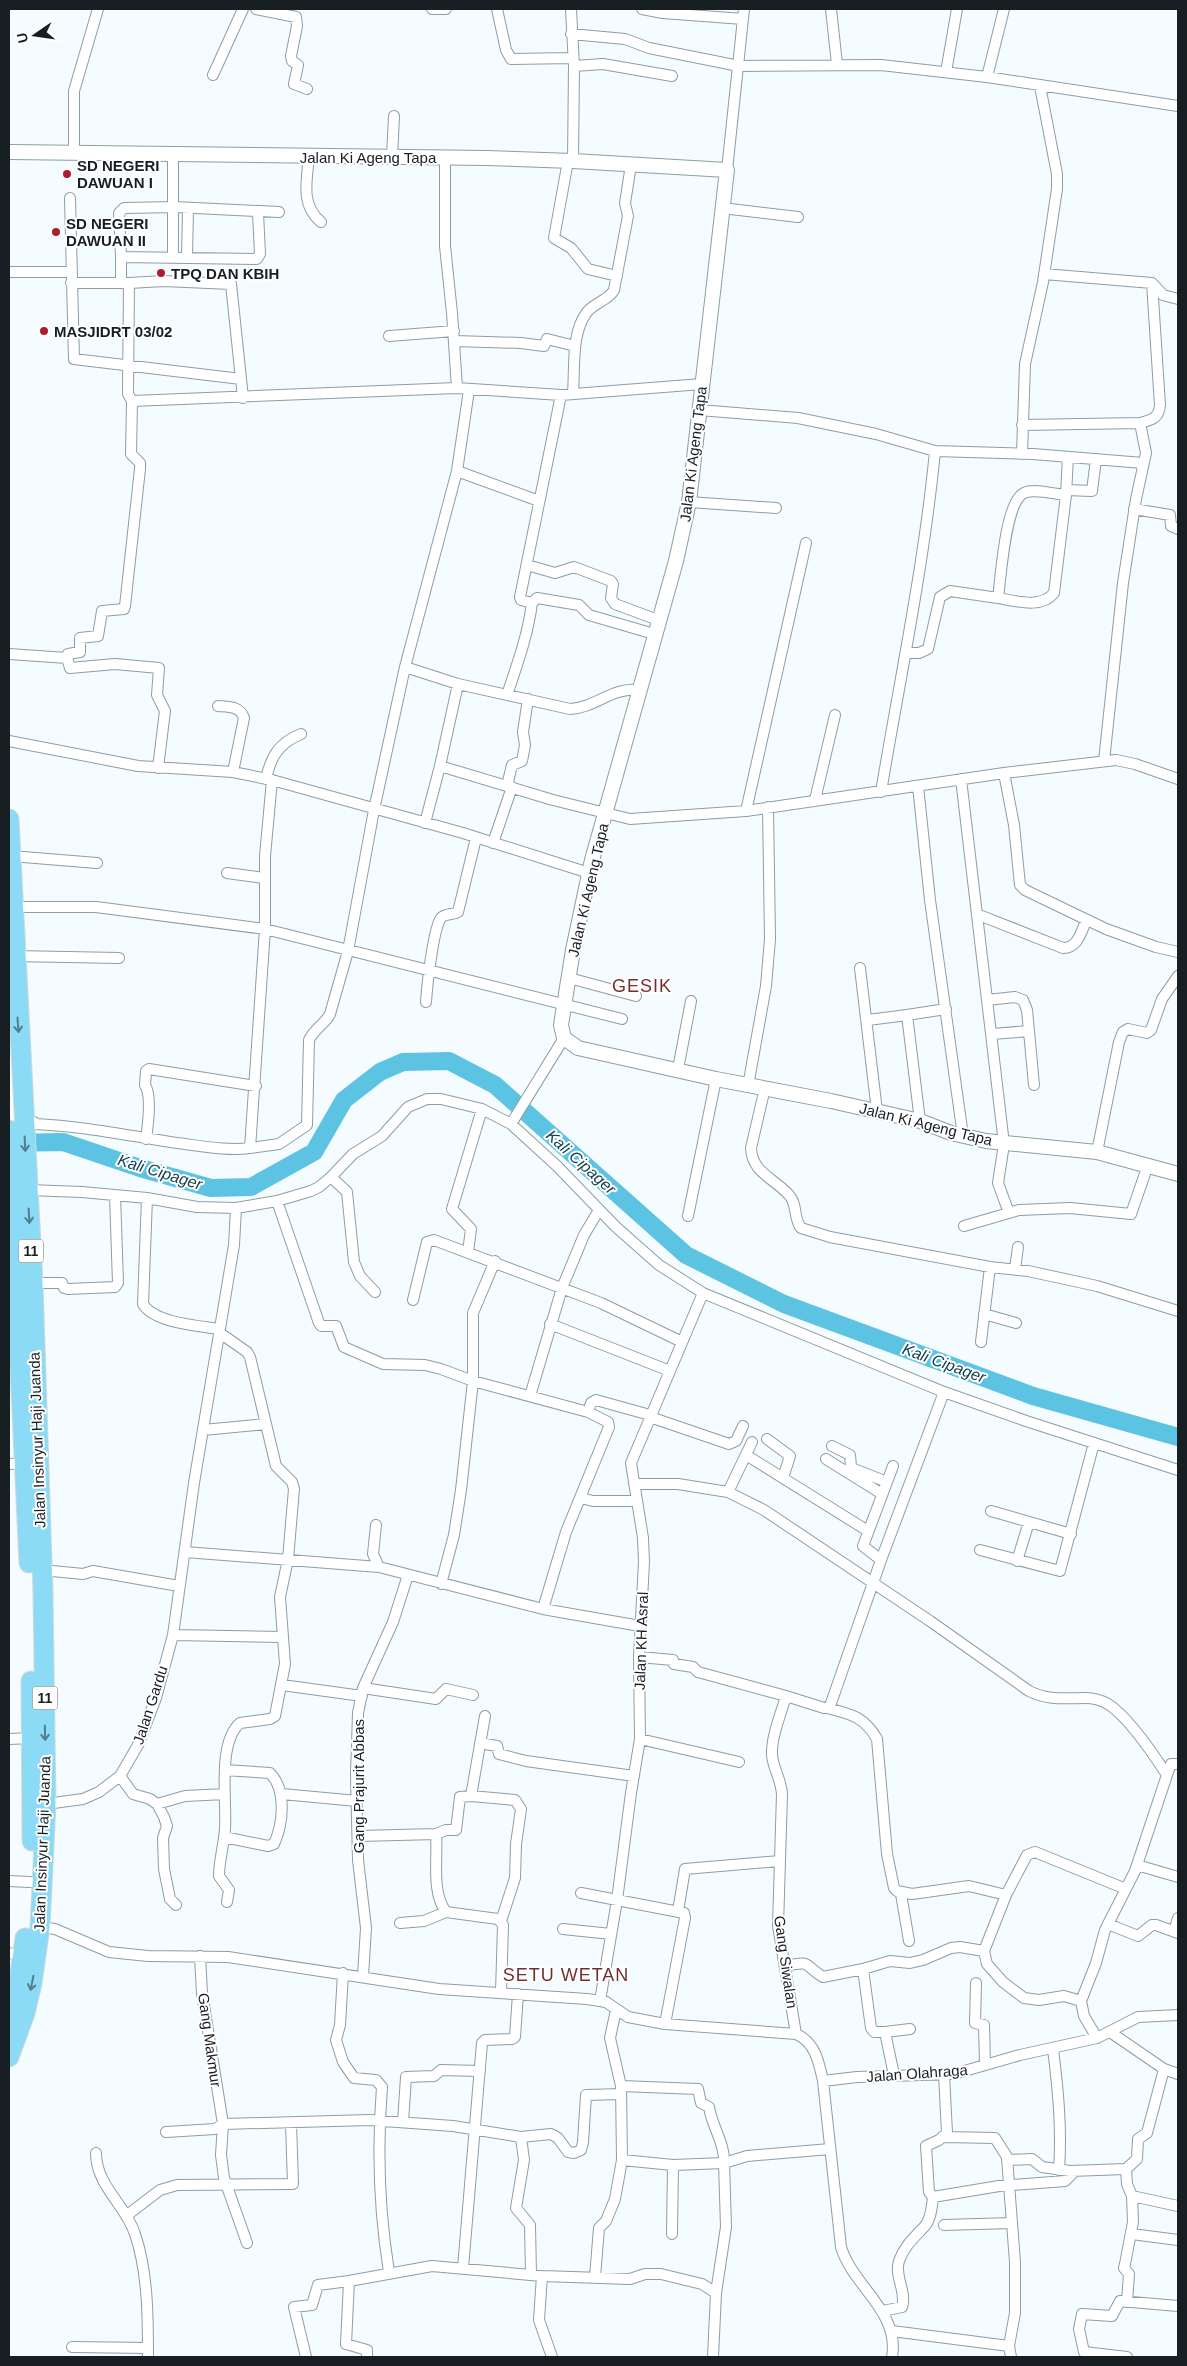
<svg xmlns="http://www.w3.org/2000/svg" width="1187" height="2366" font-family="Helvetica,sans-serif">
<rect width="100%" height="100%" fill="#f4fcff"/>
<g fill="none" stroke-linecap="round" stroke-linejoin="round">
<path stroke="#5dc3e3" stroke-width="18" d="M 11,1143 L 63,1142 L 140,1168 L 211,1188 L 251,1187 L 314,1152 L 344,1100 L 380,1072 L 403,1062 L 449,1061 L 495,1085 L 686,1255 L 784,1304 L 1033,1396 L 1178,1437"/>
<defs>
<path id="street" d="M 256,9 L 296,17 L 297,26 L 291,56 L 292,61 L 298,65 L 294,84 L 307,89
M 432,9 L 446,9
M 497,9 L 506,50 L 511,59 L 573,58
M 571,9 L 574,66 L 573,161
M 642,9 L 663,13 L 743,19
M 831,9 L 837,64
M 571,34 L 625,39 L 649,48 L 739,66 L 881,65 L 987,77 L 1178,106
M 574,66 L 603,64 L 672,76
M 946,72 L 957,9
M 213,75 L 243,9
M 987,77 L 1004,9
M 74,152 L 74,91 L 98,9
M 173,155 L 173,257
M 309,157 C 307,180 300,205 321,222
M 392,157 L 394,116
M 445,158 L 445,246 L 452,313 L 457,388
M 568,161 L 554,238 L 571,248 L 588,269 L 617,276
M 727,170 L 744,9
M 70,198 L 74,359 L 241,379
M 722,208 L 798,217
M 258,213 L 260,254 L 257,259 L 121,257 L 119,213 L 124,208 L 175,207 L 279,212
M 121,257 L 121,283
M 187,258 L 188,208
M 9,272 L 71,272
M 1044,274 L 1152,283 L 1163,295 L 1178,299
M 71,283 L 129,283 L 128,394 L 132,401 L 457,388 L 561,395 L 702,384
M 129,283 L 164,281 L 231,284 L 243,398
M 389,336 L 454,331
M 455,341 L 521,343 L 544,346 L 547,339 L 575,346
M 573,393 C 575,367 571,333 587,312 C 594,303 609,300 614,290 L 628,216 L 625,203 L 631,165
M 699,410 L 798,418 L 876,434 L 935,451 L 1033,454 L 1143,463
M 1022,425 L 1140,423 C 1152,420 1159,418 1160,405 L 1152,283
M 1022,454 L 1025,364 L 1043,282 L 1057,189 L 1057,174 L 1040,86
M 457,471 L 539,501
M 1066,490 L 1092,491 L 1096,459
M 1066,495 C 1054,494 1035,488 1024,493 C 1005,502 1001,577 998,598 C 1016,601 1041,609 1054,593 L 1066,495 L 1068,457
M 689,502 L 776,508
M 1134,509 L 1170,515 L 1171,526 L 1178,529
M 527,565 L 555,573 L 574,567 L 611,581 L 613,584 L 611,598 L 615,604 L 658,620
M 532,603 L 537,598 L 579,605 L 589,615 L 654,634
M 906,653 L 919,653 L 928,649 L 940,597 L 950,591 L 998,598
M 9,654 L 67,658 L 70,668 L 115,664 L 159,668 L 157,695 L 165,711 L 158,768
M 68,658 L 68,654 L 80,652 L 80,638 L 98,636 L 102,611 L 124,609 L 125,606 L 140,469 L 140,463 L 131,454 L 132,401
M 405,667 L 458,684 L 570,709 C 595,708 612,687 638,690
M 507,695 C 517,665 528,635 532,603 L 521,600 L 520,597 L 561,395
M 218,706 C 229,707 240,706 244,718 L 233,772
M 9,741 L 138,766 L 233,772 L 272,780 L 463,833 L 589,873
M 1104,761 L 1123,583 L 1136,499 L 1146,453 L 1140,423
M 440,766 L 553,800 L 630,819 L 746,811 L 1004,773 L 1116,760 L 1135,764 L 1178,779
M 1004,773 L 1014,825 L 1020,885 L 1025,890 L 1106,929 L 1156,947 L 1178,952
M 266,779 C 271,756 279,743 301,734
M 961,779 L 1004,1144 L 998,1183 L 1009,1213
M 507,786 L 512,765 L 522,761 L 525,745 L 523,732 L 528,699
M 918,786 L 930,900 L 963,1136
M 881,792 C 900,678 924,565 935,451
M 815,800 L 835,715
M 746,811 L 806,543
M 425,823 L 440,766 L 458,684
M 493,843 L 512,787
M 11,856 L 97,863
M 227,873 L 264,878
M 13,907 L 96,907 L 265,929 L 622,1019
M 979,915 L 1063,948 C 1078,948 1081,932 1086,921
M 14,956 L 119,958
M 860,968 L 877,1111
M 569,978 L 636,996
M 987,1000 L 1015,997 L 1023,1000 L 1027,1010 L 1034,1085
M 426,1002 C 427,987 433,929 441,918 C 445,913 454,915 458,912 L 476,838
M 868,1020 L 907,1015
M 992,1034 L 1029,1031
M 678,1069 L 691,1001
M 748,1086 L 766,986 L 770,939 L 768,807
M 765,1088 L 751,1148 C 752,1173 774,1178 789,1195 C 798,1205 793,1218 801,1228 L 830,1237 L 990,1267 L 1028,1271 L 1097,1286 L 1178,1311
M 920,1121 L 907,1015 L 946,1009
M 34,1122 L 35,1124 C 83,1126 130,1136 177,1143 C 202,1146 226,1151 250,1148 L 265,929 L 265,856 L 272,780
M 511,1124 L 564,1038
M 146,1139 C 148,1125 152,1096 145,1085 L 146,1071 L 149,1069 L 256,1086
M 250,1148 L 279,1144 L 307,1125 L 309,1040 C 314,1029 325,1024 330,1014 L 348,951 L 374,810 L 405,667 L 457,471 L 469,390
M 1097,1152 L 1119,1042 L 1123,1032 L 1128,1029 L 1147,1033 L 1151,1030 L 1162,999 L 1178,976
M 331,1177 L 347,1192 L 354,1262 L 360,1276 L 375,1292
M 28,1190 L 82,1192 L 147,1198 L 197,1207 L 236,1208
M 147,1198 L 143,1304 C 154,1323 200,1326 220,1329
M 277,1201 L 319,1323 L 321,1326 L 336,1326 L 344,1347 L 383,1364 L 425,1365 L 441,1369 L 473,1381 L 588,1412 L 608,1422 L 609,1427 L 566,1532 L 543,1609
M 688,1216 L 716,1079
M 964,1226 L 1019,1210 L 1070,1208 L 1131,1214 L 1148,1165
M 468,1252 L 471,1229 L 452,1209 L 482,1109
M 1015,1269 L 1018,1247
M 33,1283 L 62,1283 L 64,1288 L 68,1289 L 115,1287 L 118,1283 L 115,1195
M 413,1300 L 427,1242 L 434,1240 L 601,1303 L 680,1341
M 984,1314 L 1016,1323
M 550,1324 L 670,1371
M 220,1333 L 247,1352 L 250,1357 L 276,1466 L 292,1482 L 294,1489 L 288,1559 L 280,1597 L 285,1664 L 275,1716 L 270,1719 L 240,1723 C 217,1743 227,1801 225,1829 C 224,1845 219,1860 219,1876 L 229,1890 L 227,1902
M 981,1342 L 990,1267
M 530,1396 L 562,1288 L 584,1235 L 599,1210
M 588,1412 L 591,1403 L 596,1400 L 650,1415
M 650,1417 L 729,1444 L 736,1441 L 743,1426
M 203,1430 L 266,1424
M 767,1439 L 790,1456 L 783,1478
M 832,1446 L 850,1455 L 851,1467 L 854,1469 L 887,1482
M 746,1455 L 868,1531
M 826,1459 L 882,1494
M 9,1464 L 26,1463
M 634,1484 L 678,1484 L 728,1492 L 764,1510 L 930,1621 L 1029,1691 C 1049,1701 1065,1698 1086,1698 C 1092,1698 1102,1700 1108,1704 C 1127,1716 1154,1755 1167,1775
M 728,1492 L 752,1442
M 581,1498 L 593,1501 L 637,1501
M 991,1511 L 1071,1534
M 376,1525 L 373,1554 L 379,1567
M 980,1550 L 1060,1571 L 1094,1443
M 185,1552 L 379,1567 L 543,1609 L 640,1626
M 881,1560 L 863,1546 L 893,1466
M 1017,1561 L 1029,1522
M 42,1570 L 83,1574 L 93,1571 L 179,1586
M 441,1584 L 454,1535 L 461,1490 L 473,1381 L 473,1313 L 495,1261
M 173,1635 L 282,1637
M 639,1657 L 673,1660 L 674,1664 L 693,1667 L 698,1672 L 786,1696
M 282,1685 L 362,1696
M 363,1688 L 436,1699 L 446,1689 L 473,1695
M 827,1708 C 850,1714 864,1716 877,1739 L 887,1854 L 894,1888 L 897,1891 L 912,1894 L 969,1886 L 1006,1895 L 984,1951 L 987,1964 L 1003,1982 L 1024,1998 L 1039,2000 L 1064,1996 L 1081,2001
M 485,1716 L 471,1796 L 515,1800 L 521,1809 L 516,1844 L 515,1878 L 501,1921
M 9,1739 L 32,1738
M 640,1739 L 739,1762
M 480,1743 L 497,1746 L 499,1754 L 526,1761 L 634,1776
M 120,1776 L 133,1794 L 150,1799 L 157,1804 L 164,1817 L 167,1826 L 163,1838 L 164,1869 L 170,1899 L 176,1905
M 282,1794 L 357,1801
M 46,1804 L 83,1799 L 99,1792 L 120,1776 L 138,1745 L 156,1698 L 173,1635 L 194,1483 L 234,1245 L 236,1208 L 277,1201 L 311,1191 L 319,1187 L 331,1177 L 353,1154 L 382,1136 L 408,1107 L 427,1099 L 441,1099 L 482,1109 L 511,1124 L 557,1166 L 616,1227 L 659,1265 L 703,1293 L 944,1392 L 1026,1421 L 1178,1470
M 157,1804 L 185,1796 L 225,1794
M 436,1834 L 446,1830 L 456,1830 L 460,1797 L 471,1796
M 359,1836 L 436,1834 C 438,1858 431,1892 446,1912 L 498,1919 L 503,1925 L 501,1993
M 224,1837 L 268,1846 L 274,1844 C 283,1824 287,1790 270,1773 L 225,1770
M 1137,1865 L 1178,1877
M 9,1881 L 30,1882
M 581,1893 L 684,1913 L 685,1918 L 665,2024
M 901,1894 L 909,1941
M 1006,1895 L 1027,1855 L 1035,1852 L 1126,1889
M 678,1911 L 685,1869 L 780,1861
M 400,1923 L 424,1921 L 446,1912
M 1108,1924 L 1138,1936 L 1152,1925 L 1156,1925 L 1178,1933
M 40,1927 L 55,1929 L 109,1952 L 148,1956 L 228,1957 L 439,1989 L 587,1999 L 606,2002 L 628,2017 L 665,2024 L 796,2034 C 815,2042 819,2062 823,2081 L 841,2247 C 853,2287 900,2311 892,2357
M 563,1929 L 611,1934
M 1174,1931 L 1178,1918
M 9,1953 L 23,1956
M 200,1956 L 202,1993 L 223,2124 L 221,2155 L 224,2178 L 247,2243
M 785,1966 C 813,1960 803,1965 823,1977 L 863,1969 L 871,2028 L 874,2032 L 885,2032 L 894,2075
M 863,1969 L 890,1961 L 910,1963 L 923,1960 L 951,1948 L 960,1947 L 984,1951
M 343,1973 L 340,2025 L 336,2040 L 343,2062 L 354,2078 L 376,2080 L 382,2087 C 377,2149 379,2210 389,2272
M 363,1976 L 366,1928 L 358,1860 L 356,1775 L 358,1713 L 363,1688 L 393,1622 L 408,1575
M 976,1983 L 975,2023 L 984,2025 L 985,2065
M 600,2001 L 617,1900 L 631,1793 L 640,1739 L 639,1657 L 644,1562 L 643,1538 L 631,1463 L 703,1293
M 885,2032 L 910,2029
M 1110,2032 L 1164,2069 L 1178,2074
M 796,2034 L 778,1926 L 782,1794 C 781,1779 773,1768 772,1755 C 771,1737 781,1714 786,1696 L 824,1708 L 830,1706 L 881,1560 L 944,1392
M 1097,2038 L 1084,2016 L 1081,2001 L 1096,1963 L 1105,1930 L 1135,1871 L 1169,1769 L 1171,1764 L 1178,1764
M 1053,2049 C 1058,2089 1062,2129 1059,2170
M 823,2081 L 857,2077 L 954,2074 L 1020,2055 L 1097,2038 L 1138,2017 L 1178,2015
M 621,2086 L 698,2089 L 701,2103 L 709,2107 C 712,2127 725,2143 724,2163 L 747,2156 L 830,2149
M 403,2122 L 406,2077 L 434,2076 L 441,2070 L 480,2071
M 166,2132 L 215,2129 L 223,2124 L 370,2120 L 453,2126 L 521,2137 L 524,2160 L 516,2208 L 530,2225 L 531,2275
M 521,2137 L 551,2134 L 558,2138 L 568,2152 L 574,2153 L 581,2150 L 583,2142 L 586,2095 L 621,2094
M 944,2137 L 995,2138 L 1009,2160 L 1032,2159 L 1042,2167 L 1070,2171 L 1126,2169 L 1137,2159 L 1138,2139 L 1147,2133 L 1164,2069
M 96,2153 C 96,2186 126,2205 135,2234 C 148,2272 148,2318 148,2357
M 1007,2158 L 1015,2262 L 1015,2313 L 1009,2346 L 1011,2357
M 622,2160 L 673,2165 L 672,2234
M 673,2165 L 724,2163 L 726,2227 L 716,2293
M 1126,2169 L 1127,2184 L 1132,2196 L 1133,2222 L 1125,2264 L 1124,2268 L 1129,2274 L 1127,2302
M 1132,2196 L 1178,2206
M 933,2197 L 999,2186 L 1065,2181 L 1075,2171
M 126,2216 L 160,2190 L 177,2185 L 293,2184 L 291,2123
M 944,2225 L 1011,2223
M 1132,2234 L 1178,2240
M 463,2268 L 482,2043 L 485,2040 L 512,2039 L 515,2037 L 518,1994
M 542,2276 L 539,2320 L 552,2357
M 595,2277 L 599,2228 L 606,2221 L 615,2199 L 622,2160 L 621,2086 L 610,2038 L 616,2010
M 883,2311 L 902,2307 C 907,2292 894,2276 899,2261 C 904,2246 915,2237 924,2227 C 931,2220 932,2206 933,2197 L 929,2192 L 926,2146 L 939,2140 L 947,2133 L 944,2074
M 892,2331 L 1009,2346
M 72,2347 L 148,2348
M 306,2357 L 294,2307 L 312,2305 L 318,2285 L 349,2281
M 367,2357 L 367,2350 L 346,2344 L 349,2281 L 432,2266 L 542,2276 L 630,2279 L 645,2274 L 661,2274 L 702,2284 L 716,2293 L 713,2357
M 1127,2357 L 1084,2352 L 1079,2329 L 1082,2314 L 1112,2316 L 1120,2301 L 1178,2306"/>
<path id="secondary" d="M 9,152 L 487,158 L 573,161 L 727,170 L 689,502 L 676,561 L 592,860 L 573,950 L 561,1025 L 564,1038 L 578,1048 L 716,1079 L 831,1101 L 920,1121 L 951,1133 L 986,1141 L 1097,1152 L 1178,1174"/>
<path id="highway" d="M 9,819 L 33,1283 L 43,1593 L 46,1804 L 40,1927 L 32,1983 L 25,2013 L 9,2057
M 9,1130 L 29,1563
M 31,1681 L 32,1841
M 9,2018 L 19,1980 L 25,1938"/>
</defs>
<use href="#street" stroke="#8c9ea5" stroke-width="12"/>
<use href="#secondary" stroke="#8c9ea5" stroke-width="16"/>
<use href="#highway" stroke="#d5d7d7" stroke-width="21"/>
<use href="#street" stroke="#fff" stroke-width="10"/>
<use href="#secondary" stroke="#fff" stroke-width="14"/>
<use href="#highway" stroke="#8cdbf6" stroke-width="19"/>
</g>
<defs><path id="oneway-shaft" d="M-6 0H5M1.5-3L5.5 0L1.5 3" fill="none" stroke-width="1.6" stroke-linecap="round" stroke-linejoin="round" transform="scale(1.25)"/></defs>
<g stroke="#527d8c">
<use href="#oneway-shaft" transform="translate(18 1025) rotate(86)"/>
<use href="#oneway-shaft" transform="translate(25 1144) rotate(87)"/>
<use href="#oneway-shaft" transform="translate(29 1216) rotate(87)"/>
<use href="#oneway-shaft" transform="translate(45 1733) rotate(89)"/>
<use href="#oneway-shaft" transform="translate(32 1983) rotate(101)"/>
</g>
<g fill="#af1b2f" stroke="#fff" stroke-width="2">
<circle cx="67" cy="174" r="5"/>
<circle cx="56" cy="232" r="5"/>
<circle cx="161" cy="273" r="5"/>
<circle cx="44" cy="331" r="5"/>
</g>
<g text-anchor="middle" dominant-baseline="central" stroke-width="4" stroke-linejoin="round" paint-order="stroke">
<g fill="#fff" stroke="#5d6264" stroke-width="1">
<rect x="18.5" y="1239.5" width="25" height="23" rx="4"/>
<rect x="32.5" y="1686.5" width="25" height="23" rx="4"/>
</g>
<g font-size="14" font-weight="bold" fill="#181f22">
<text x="31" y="1251">11</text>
<text x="45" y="1698">11</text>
</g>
<g font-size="15" fill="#181f22" stroke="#fff">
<text x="368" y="157">Jalan Ki Ageng Tapa</text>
<text transform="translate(693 454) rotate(-83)">Jalan Ki Ageng Tapa</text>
<text transform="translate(588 890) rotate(-77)">Jalan Ki Ageng Tapa</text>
<text transform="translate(926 1124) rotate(14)">Jalan Ki Ageng Tapa</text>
<text transform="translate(37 1440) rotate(-92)">Jalan Insinyur Haji Juanda</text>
<text transform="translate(641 1641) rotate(-88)">Jalan KH Asral</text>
<text transform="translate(150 1705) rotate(-72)">Jalan Gardu</text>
<text transform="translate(358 1786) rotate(-90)">Gang Prajurit Abbas</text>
<text transform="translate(42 1844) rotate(-88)">Jalan Insinyur Haji Juanda</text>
<text transform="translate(786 1962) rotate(82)">Gang Siwalan</text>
<text transform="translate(210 2040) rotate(82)">Gang Makmur</text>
<text transform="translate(917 2073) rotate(-4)">Jalan Olahraga</text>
</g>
<g font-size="15" font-weight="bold" fill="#181f22" stroke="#fff" text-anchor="start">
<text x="77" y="165">SD NEGERI<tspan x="77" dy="17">DAWUAN I</tspan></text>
<text x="66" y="223">SD NEGERI<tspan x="66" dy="17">DAWUAN II</tspan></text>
<text x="171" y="273">TPQ DAN KBIH</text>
<text x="54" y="331">MASJIDRT 03/02</text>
</g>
<g font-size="16" font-style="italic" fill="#12404d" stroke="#fff">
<text transform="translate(581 1162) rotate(42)">Kali Cipager</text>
<text transform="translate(160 1172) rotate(17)">Kali Cipager</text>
<text transform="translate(944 1363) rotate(20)">Kali Cipager</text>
</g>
<g font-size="18" letter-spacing="1" fill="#752e30" stroke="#fff">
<text x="642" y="986">GESIK</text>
<text x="566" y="1975">SETU WETAN</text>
</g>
</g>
<rect width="1187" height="2366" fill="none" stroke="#181f22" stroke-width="20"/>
<g transform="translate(35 35) rotate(257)" stroke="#ffffff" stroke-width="4" paint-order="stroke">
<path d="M0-4L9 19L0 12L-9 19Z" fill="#181f22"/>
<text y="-8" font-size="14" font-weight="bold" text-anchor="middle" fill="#181f22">U</text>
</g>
</svg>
